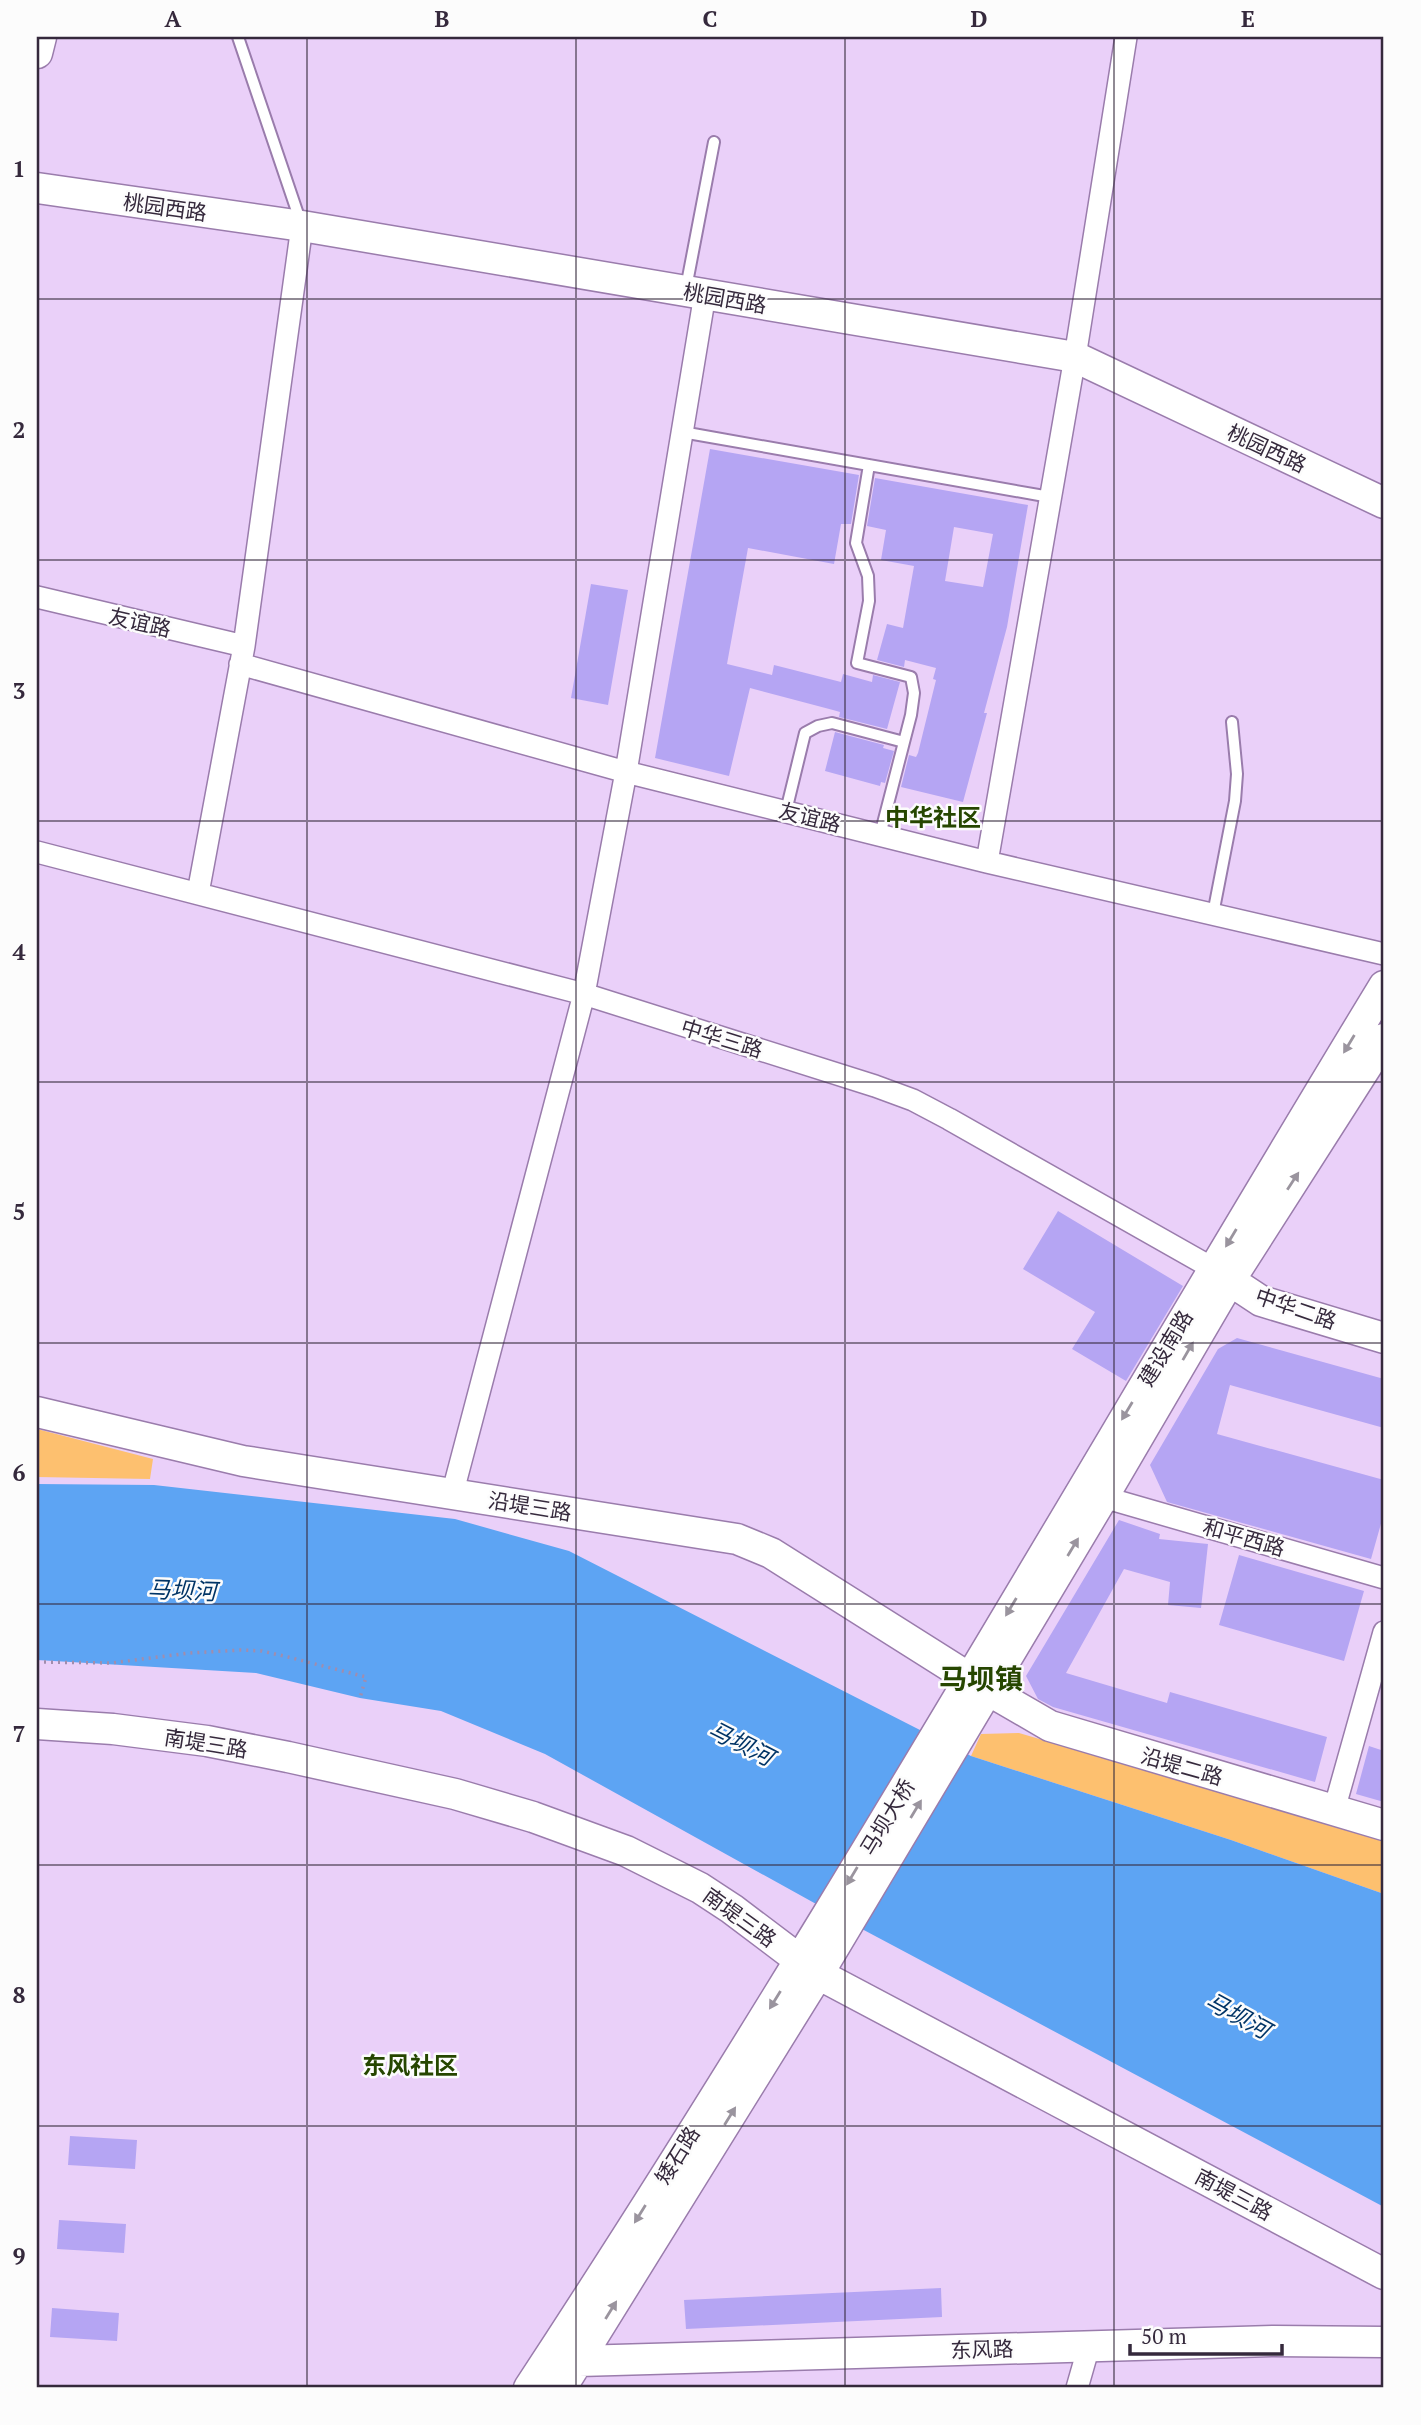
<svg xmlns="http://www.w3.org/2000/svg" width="1421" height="2425" font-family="'PT Serif','Noto Sans SC',serif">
<rect width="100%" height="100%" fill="#ead0f9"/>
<path fill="#fdc06f" d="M 37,1429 L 153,1459 L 150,1479 L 37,1477 Z
M 1019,1733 L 1384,1840 L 1384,1894 L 1231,1840 L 971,1756 L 981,1734 Z"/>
<path fill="#5da4f3" d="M 37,1484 L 154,1485 L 455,1519 L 569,1551 L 971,1756 L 1231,1840 L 1384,1894 L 1384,2207 L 845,1920 L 545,1754 L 441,1711 L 360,1698 L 256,1673 L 37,1660 Z"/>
<path fill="#b5a5f3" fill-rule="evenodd" d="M 710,449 L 859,475 L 851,524 L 841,524 L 834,564 L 748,548 L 727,664 L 772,675 L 774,665 L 841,682 L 843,674 L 872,682 L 873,675 L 900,682 L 887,729 L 839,717 L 840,712 L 833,710 L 750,688 L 729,776 L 655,758 Z
M 875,478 L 1028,505 L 1007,627 L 984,713 L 987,713 L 963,802 L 901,787 L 909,755 L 916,757 L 918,753 L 936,680 L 933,679 L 936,668 L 905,660 L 904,667 L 877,660 L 887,624 L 903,628 L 914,566 L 881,560 L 886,530 L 867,526 ZM 954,527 L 993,534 L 983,587 L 945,581 Z
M 591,584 L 628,590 L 608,705 L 571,698 Z
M 835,732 L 884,745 L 883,748 L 894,751 L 885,783 L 881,782 L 880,786 L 825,771 Z
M 1058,1211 L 1183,1286 L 1126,1381 L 1072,1349 L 1095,1312 L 1023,1269 Z
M 1237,1338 L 1384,1379 L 1384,1428 L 1230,1385 L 1217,1434 L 1384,1480 L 1384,1513 L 1371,1559 L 1167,1502 L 1150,1465 L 1218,1349 Z
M 1119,1520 L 1160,1534 L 1159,1539 L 1208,1544 L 1201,1608 L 1168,1605 L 1170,1582 L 1124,1569 L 1066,1673 L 1167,1703 L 1170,1692 L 1327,1737 L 1315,1782 L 1053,1707 L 1038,1699 L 1026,1676 Z
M 1239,1555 L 1364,1591 L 1344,1661 L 1219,1625 Z
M 1369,1746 L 1384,1751 L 1384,1802 L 1356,1794 Z
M 70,2136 L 137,2140 L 135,2169 L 68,2165 Z
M 59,2220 L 126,2224 L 124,2253 L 57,2249 Z
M 941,2288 L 942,2317 L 686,2329 L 684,2300 Z
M 52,2308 L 119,2313 L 117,2341 L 50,2337 Z"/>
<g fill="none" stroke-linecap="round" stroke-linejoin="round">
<defs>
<path id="lane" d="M 238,37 L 301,223
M 686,288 L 714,142
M 682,432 L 1050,497
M 869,465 L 856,543 L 868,576 L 869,601 L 857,663 L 911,677 L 914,693 L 911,715 L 880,835
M 786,811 L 805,733 L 818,726 L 832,723 L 904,742
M 1213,914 L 1235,801 L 1237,774 L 1232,722"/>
<path id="street" d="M 37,597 L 244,646
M 240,664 L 626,772 L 987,862 L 1384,954
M 37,852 L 584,994 L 875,1086 L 913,1100 L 949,1119 L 1212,1268
M 987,862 L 1075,357 L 1126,37
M 198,893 L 244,646 L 302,226
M 452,1495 L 584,994 L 626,772 L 705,294
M 1103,1497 L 1384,1578
M 1334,1810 L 1384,1632
M 1077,2388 L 1089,2346"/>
<path id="secondary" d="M 37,53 L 41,37
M 37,188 L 302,226 L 1075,357 L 1384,503
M 1214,1270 L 1261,1301 L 1384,1338
M 37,1412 L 243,1461 L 737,1539 L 771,1553 L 988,1690 L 1050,1726 L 1384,1825
M 37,1724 L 113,1729 L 207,1741 L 288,1757 L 455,1794 L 533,1817 L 626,1851 L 700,1888 L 732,1909 L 818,1974 L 1384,2274
M 579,2361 L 1274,2341 L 1384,2342
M 529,2388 C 830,1930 1100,1453 1384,986
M 561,2388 L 818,1974 L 1103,1497 L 1230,1280 L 1384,1039"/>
</defs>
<use href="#lane" stroke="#9a7cac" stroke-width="14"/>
<use href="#street" stroke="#9a7cac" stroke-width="24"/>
<use href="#secondary" stroke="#9a7cac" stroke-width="33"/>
<path stroke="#a18dad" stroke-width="3.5" stroke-dasharray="2 5" stroke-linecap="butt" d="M 37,1662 L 111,1663 L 190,1653 L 241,1650 L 262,1651 L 288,1657 L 366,1677 L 360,1698"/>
<use href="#lane" stroke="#fff" stroke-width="10"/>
<use href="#street" stroke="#fff" stroke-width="21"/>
<use href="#secondary" stroke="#fff" stroke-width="30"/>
</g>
<defs><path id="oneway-solid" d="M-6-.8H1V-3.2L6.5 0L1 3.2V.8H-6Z" transform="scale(1.75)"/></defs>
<g fill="#9a949e">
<use href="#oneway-solid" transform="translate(1349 1044) rotate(121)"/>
<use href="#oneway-solid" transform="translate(1293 1181) rotate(-57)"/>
<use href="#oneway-solid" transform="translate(1231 1238) rotate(121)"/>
<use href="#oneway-solid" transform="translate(1188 1351) rotate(-60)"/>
<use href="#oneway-solid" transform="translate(1127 1411) rotate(121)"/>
<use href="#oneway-solid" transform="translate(1073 1547) rotate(-59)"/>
<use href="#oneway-solid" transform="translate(1011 1607) rotate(121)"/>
<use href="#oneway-solid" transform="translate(916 1809) rotate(-59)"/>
<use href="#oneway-solid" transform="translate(852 1876) rotate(121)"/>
<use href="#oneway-solid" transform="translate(775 2000) rotate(122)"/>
<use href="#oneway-solid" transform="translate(730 2116) rotate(-58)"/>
<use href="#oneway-solid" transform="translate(640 2214) rotate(122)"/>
<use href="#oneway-solid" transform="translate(611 2310) rotate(-58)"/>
</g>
<path fill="none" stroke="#35293c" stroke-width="2" stroke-opacity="0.55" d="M 307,37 L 307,2388M 576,37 L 576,2388M 845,37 L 845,2388M 1114,37 L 1114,2388M 37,299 L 1384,299M 37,560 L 1384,560M 37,821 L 1384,821M 37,1082 L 1384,1082M 37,1343 L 1384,1343M 37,1604 L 1384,1604M 37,1865 L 1384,1865M 37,2126 L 1384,2126"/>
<g text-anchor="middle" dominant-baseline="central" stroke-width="5" stroke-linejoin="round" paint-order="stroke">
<g font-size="21" fill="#35293c" stroke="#fcfcfc">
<text transform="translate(165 207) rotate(8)">桃园西路</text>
<text transform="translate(725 298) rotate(10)">桃园西路</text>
<text transform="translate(1267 448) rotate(25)">桃园西路</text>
<text transform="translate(140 622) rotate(13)">友谊路</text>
<text transform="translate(810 817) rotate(14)">友谊路</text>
<text transform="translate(722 1038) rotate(17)">中华三路</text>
<text transform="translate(1296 1308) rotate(19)">中华二路</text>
<text transform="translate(1165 1348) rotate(-59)">建设南路</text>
<text transform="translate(530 1506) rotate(9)">沿堤三路</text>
<text transform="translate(1244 1537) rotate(16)">和平西路</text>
<text transform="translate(206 1743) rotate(9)">南堤三路</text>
<text transform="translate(1182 1766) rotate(16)">沿堤二路</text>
<text transform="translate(887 1817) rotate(-59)">马坝大桥</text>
<text transform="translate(740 1917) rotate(36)">南堤三路</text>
<text transform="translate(677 2155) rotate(-58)">矮石路</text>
<text transform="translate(1234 2194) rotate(28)">南堤三路</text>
<text transform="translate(982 2349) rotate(-2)">东风路</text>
</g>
<g font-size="23" font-style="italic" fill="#003466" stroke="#fcfcfc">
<text transform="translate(182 1590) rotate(2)">马坝河</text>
<text transform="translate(741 1743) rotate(27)">马坝河</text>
<text transform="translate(1238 2015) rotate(29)">马坝河</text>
</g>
<g font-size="24" font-weight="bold" fill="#264600" stroke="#fcfcfc">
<text x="933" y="817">中华社区</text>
<text x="410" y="2065">东风社区</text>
</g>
<g font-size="28" font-weight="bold" fill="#264600" stroke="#fcfcfc">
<text x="981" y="1678">马坝镇</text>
</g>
</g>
<rect width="1421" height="2425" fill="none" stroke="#fcfcfc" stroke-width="77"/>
<path d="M1130 2344v10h152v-10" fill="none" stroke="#35293c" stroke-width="3.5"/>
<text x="1141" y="2344" font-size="21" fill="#35293c" stroke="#fcfcfc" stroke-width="5" paint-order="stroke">50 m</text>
<rect x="38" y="38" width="1344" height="2348" fill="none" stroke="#35293c" stroke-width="2.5"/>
<g font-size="23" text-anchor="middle" font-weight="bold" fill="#35293c">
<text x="173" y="27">A</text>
<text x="442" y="27">B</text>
<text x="710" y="27">C</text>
<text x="979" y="27">D</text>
<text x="1248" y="27">E</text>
<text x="19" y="177">1</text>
<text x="19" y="438">2</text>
<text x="19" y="699">3</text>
<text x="19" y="960">4</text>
<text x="19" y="1220">5</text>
<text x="19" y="1481">6</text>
<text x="19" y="1742">7</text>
<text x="19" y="2003">8</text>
<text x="19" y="2264">9</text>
</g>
</svg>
